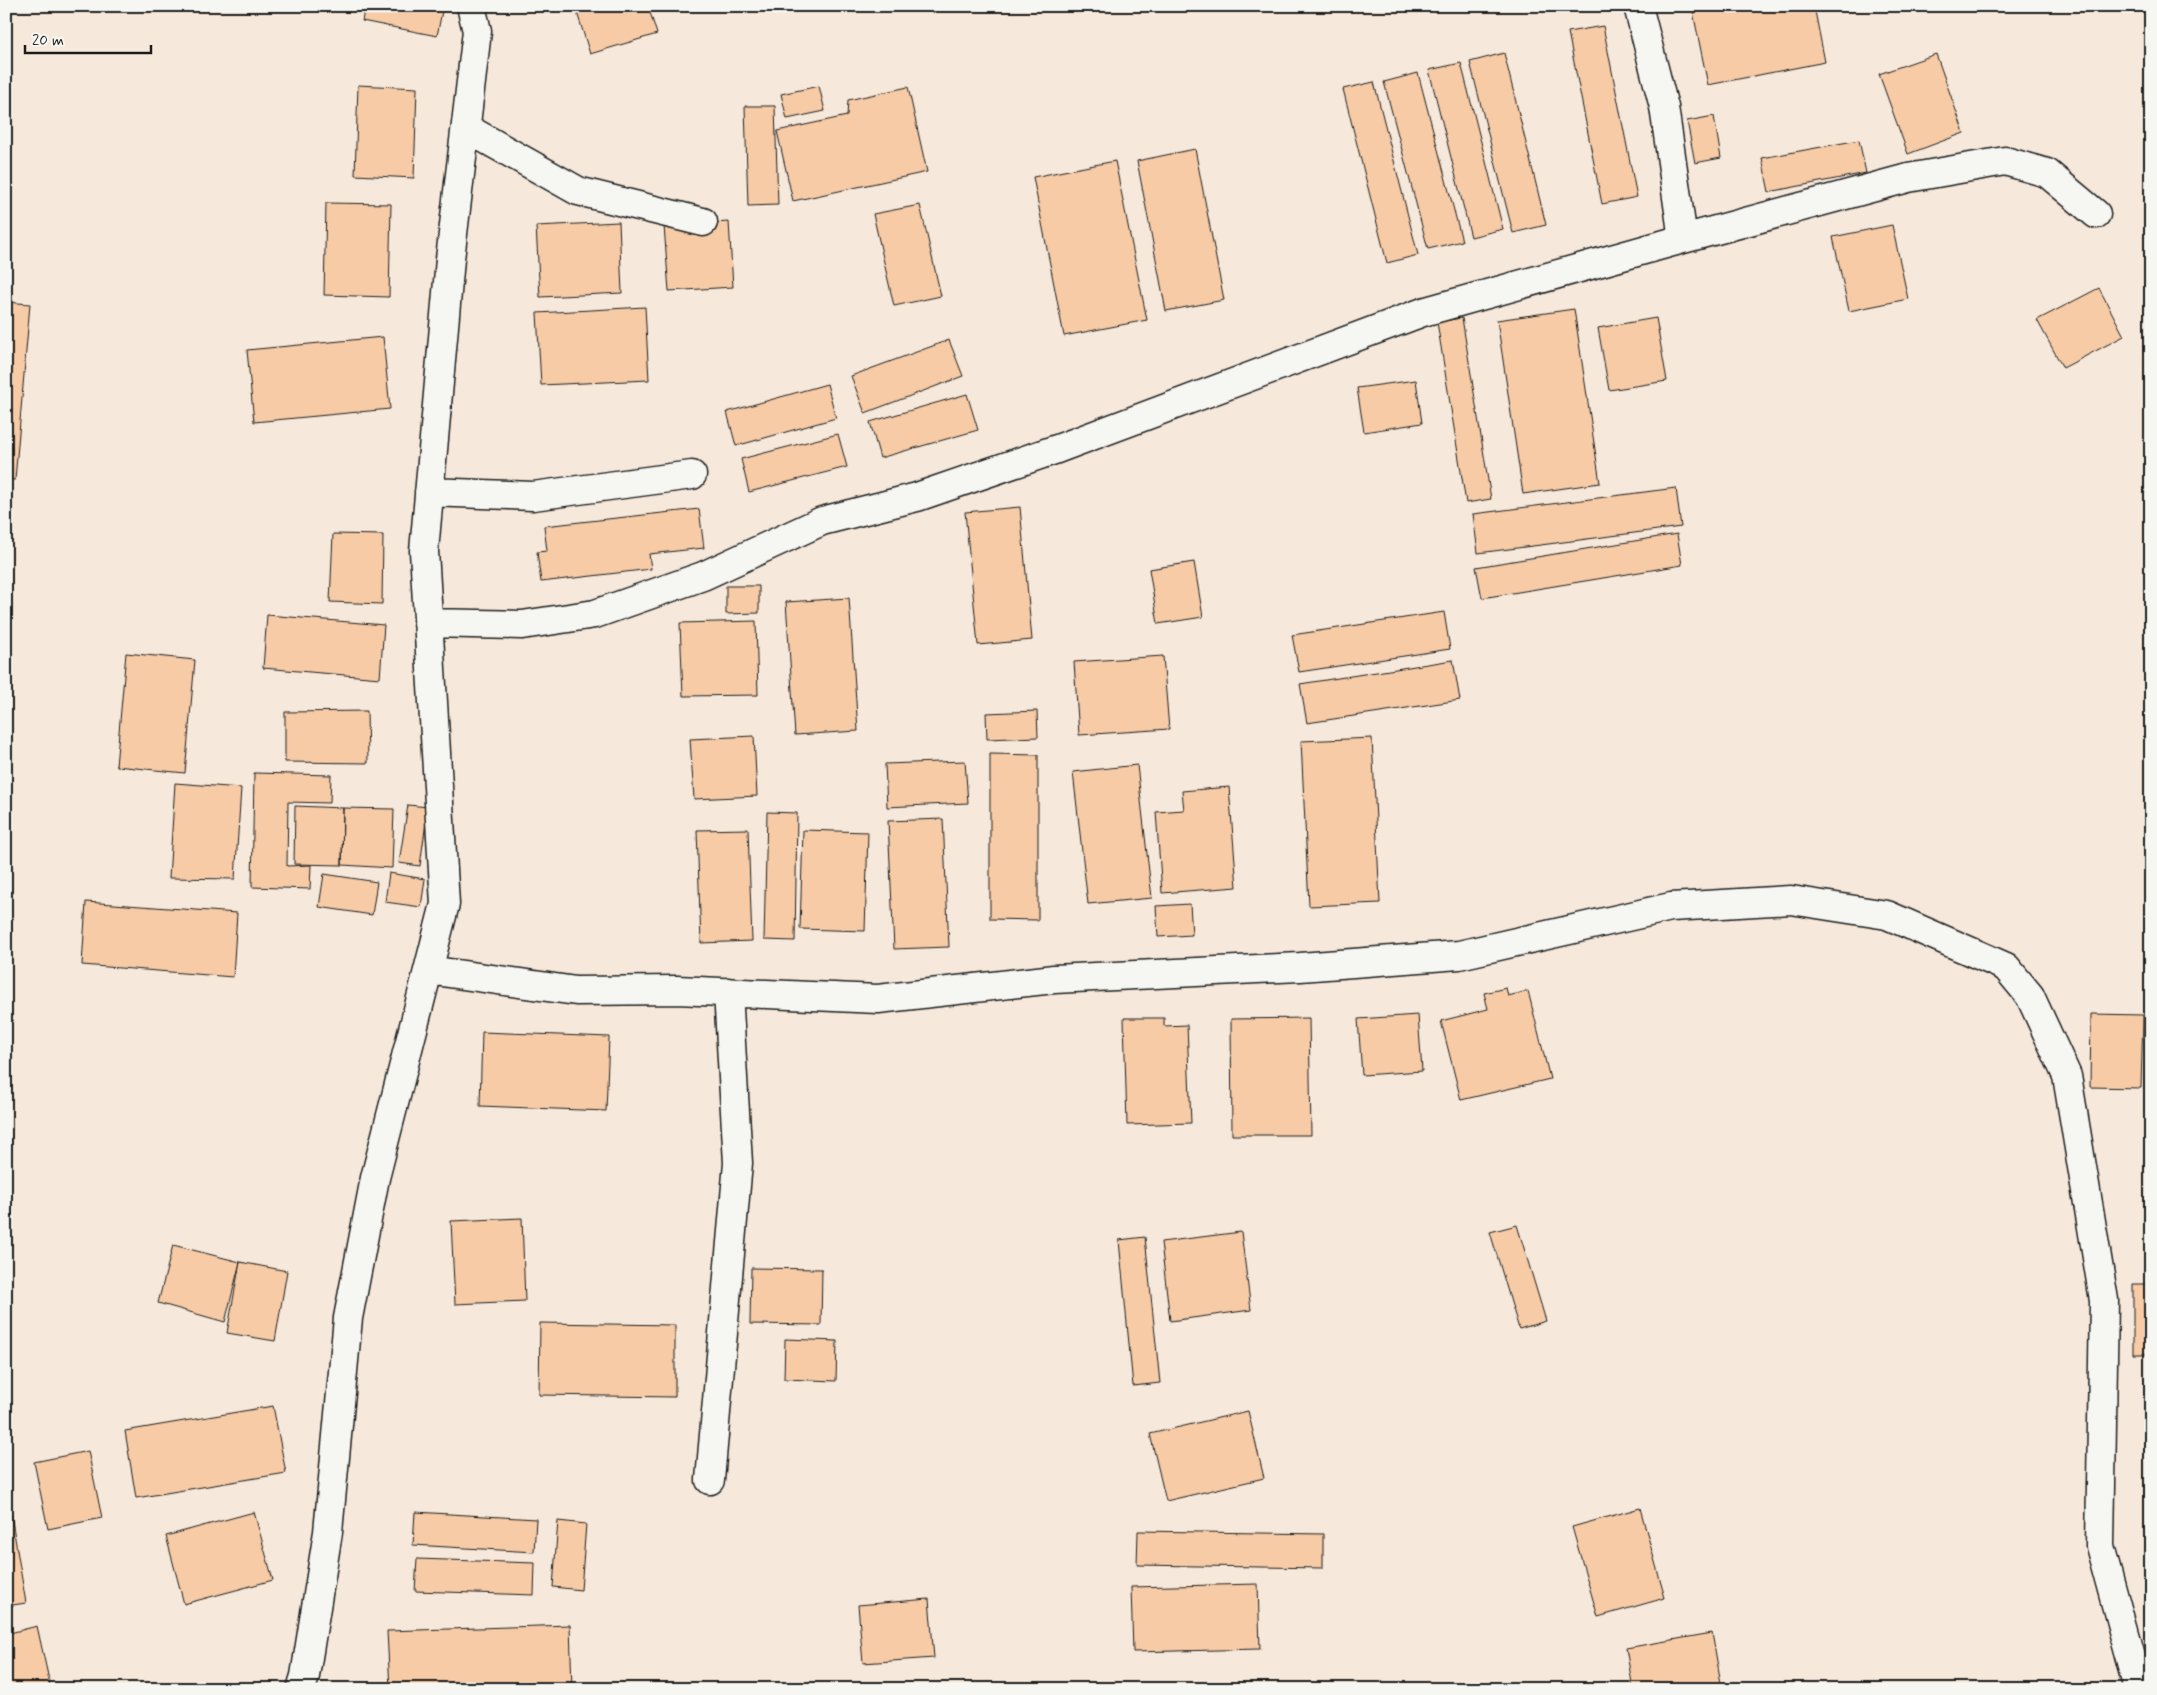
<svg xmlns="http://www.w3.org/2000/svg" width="2157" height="1695" font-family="Mynerve,sans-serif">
<rect width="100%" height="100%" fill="#f6e9db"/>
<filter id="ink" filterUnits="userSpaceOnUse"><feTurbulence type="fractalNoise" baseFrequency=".02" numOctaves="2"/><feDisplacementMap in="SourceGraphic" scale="10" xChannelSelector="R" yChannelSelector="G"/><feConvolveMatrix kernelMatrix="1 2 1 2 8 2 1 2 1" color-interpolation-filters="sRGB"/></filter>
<g filter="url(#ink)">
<path fill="#f7cba6" stroke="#1c1c1c" d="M 365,6 L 443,6 L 437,36 L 362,21 Z
M 575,6 L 648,6 L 657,34 L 590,54 Z
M 1724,6 L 1814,6 L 1825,62 L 1708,85 L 1693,12 Z
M 1603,26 L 1637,197 L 1602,204 L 1568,32 Z
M 1504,53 L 1546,225 L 1513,233 L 1470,62 Z
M 1936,54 L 1964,133 L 1908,154 L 1879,74 Z
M 1461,63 L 1503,229 L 1471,237 L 1429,70 Z
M 1418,73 L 1462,241 L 1428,249 L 1384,82 Z
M 1374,82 L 1418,255 L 1387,263 L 1343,89 Z
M 358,85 L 417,88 L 414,178 L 355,175 Z
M 819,86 L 825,111 L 787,119 L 781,94 Z
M 908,87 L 927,172 L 793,201 L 777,131 L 847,116 L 848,100 Z
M 745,106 L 775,106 L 778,205 L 748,206 Z
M 1714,116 L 1721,158 L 1695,163 L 1687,121 Z
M 1859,140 L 1866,173 L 1769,192 L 1762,158 Z
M 1195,149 L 1224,300 L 1166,311 L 1137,161 Z
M 1115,161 L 1147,320 L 1064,336 L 1033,177 Z
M 326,203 L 391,204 L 389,297 L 324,295 Z
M 920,205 L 941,296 L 894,306 L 873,214 Z
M 619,222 L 622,293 L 540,297 L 536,226 Z
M 729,222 L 733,287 L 669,291 L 664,226 Z
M 1892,225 L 1908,299 L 1849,311 L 1833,237 Z
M 2099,288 L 2124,336 L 2063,368 L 2037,320 Z
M 6,302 L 30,304 L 15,480 L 6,479 Z
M 645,307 L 649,380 L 541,385 L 537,313 Z
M 1574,309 L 1600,483 L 1523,494 L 1497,320 Z
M 1462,318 L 1491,499 L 1466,503 L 1437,322 Z
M 1656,318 L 1667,381 L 1609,390 L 1598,328 Z
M 383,337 L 390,409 L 254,422 L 247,350 Z
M 949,340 L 963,376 L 865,413 L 851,376 Z
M 1416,380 L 1422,423 L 1364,432 L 1357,388 Z
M 827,384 L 836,418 L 736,446 L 727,412 Z
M 967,394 L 978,430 L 880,458 L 870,422 Z
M 838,434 L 847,467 L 749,492 L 741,459 Z
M 1676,488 L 1681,527 L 1478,553 L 1473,514 Z
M 1020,507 L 1032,640 L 978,645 L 965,512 Z
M 699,509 L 704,548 L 649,554 L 651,569 L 541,582 L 537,552 L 547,551 L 544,526 Z
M 333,534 L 383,535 L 382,604 L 330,602 Z
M 1677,534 L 1682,565 L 1482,598 L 1476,567 Z
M 1194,562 L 1203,617 L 1158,624 L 1149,569 Z
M 726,586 L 759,586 L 759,613 L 726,614 Z
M 849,598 L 858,731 L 795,735 L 786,602 Z
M 1444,612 L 1450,649 L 1299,672 L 1292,635 Z
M 267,615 L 384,625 L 380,678 L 263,668 Z
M 756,621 L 758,695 L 683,696 L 680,623 Z
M 126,653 L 195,660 L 185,773 L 116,766 Z
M 1163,656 L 1169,729 L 1079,735 L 1074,662 Z
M 1453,660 L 1460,700 L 1307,723 L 1300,684 Z
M 367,711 L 368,763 L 285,762 L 285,712 Z
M 1037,711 L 1038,737 L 987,739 L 986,713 Z
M 754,736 L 757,796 L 694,799 L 690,739 Z
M 1372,738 L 1380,903 L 1309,906 L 1301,741 Z
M 990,754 L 1038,755 L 1038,920 L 990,919 Z
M 965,761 L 968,803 L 887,807 L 885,764 Z
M 1137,765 L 1152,898 L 1088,904 L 1073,772 Z
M 254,773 L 331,775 L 330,803 L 288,802 L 287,866 L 311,865 L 310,889 L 252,887 Z
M 175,783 L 241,788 L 235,879 L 169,878 Z
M 1229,787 L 1237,887 L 1162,893 L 1156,812 L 1184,810 L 1182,791 Z
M 408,805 L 428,807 L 420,866 L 399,863 Z
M 295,806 L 343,808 L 342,865 L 294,864 Z
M 343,808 L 394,809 L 392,868 L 342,865 Z
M 767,812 L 797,813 L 795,941 L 764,940 Z
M 943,819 L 949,947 L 894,949 L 888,821 Z
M 748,829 L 752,941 L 701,943 L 697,830 Z
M 803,830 L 868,832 L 865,931 L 800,929 Z
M 389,873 L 425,879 L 421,907 L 385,902 Z
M 324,874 L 377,882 L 372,915 L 319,907 Z
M 86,902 L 237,913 L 233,977 L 82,965 Z
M 1190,904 L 1192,935 L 1158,937 L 1156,906 Z
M 1506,988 L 1508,996 L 1528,991 L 1550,1079 L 1461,1100 L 1441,1021 L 1488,1009 L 1484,993 Z
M 2091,1014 L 2143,1015 L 2141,1088 L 2090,1087 Z
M 1418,1015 L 1422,1071 L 1362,1075 L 1358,1019 Z
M 1124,1018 L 1164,1018 L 1164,1026 L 1187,1025 L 1191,1123 L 1127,1125 Z
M 1309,1018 L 1311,1135 L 1232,1135 L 1231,1019 Z
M 482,1032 L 609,1037 L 606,1111 L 480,1106 Z
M 522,1218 L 525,1301 L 455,1304 L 451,1221 Z
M 1517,1225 L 1546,1321 L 1519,1329 L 1490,1232 Z
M 1241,1232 L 1251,1310 L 1170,1321 L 1161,1242 Z
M 1145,1237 L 1160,1383 L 1133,1386 L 1119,1240 Z
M 173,1245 L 240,1262 L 225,1322 L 158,1303 Z
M 240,1262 L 287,1271 L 275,1341 L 227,1333 Z
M 751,1268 L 822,1269 L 821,1325 L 750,1324 Z
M 2133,1284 L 2151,1284 L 2151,1354 L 2133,1354 Z
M 540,1323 L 675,1325 L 675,1397 L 539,1395 Z
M 785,1339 L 837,1341 L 836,1381 L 784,1379 Z
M 273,1406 L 286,1473 L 136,1498 L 125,1431 Z
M 1248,1411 L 1264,1478 L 1166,1501 L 1150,1434 Z
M 88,1451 L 102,1518 L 48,1529 L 34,1462 Z
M 6,1485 L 26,1603 L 6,1606 Z
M 1640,1508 L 1665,1598 L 1598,1617 L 1572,1527 Z
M 254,1512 L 273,1580 L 184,1604 L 166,1536 Z
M 415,1512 L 536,1519 L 534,1552 L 413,1545 Z
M 558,1521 L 586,1524 L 581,1590 L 553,1587 Z
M 1138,1531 L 1323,1534 L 1323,1568 L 1137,1565 Z
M 417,1559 L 535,1563 L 534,1595 L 415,1591 Z
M 1258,1584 L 1260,1649 L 1133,1652 L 1131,1587 Z
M 929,1599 L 934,1658 L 863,1663 L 858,1605 Z
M 570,1625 L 572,1689 L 390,1689 L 387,1631 Z
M 37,1626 L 51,1689 L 6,1689 L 6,1634 Z
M 1712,1633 L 1722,1689 L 1633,1689 L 1626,1648 Z"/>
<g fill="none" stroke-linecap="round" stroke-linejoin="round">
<defs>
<path id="street" d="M 1638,6 L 1664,107 L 1683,239
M 466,128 L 578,191 L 703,222
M 429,492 L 533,496 L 692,475
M 428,623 L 522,625 L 595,614 L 703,576 L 822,521 L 917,497 L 1057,449 L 1423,312 L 1683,239 L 1908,178 L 2005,161 L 2047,173 L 2096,214
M 428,970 L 576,991 L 677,990 L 878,999 L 1054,979 L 1300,967 L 1459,955 L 1671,907 L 1791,900 L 1887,915 L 2006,967 L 2030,996 L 2067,1076 L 2104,1300 L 2100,1546 L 2139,1689
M 710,1480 L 738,1163 L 728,992
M 301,1689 L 305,1676 L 328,1532 L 348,1318 L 375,1178 L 445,904 L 424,551 L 450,259 L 477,31 L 471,6"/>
</defs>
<use href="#street" stroke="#1c1c1c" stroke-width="31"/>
<use href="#street" stroke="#f6f6f2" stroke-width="28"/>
</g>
</g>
<rect width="2157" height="1695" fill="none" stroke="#f6f6f2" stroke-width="25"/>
<rect x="12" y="12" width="2132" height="1670" fill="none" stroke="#1c1c1c" stroke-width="2" filter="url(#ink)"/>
<path d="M25 45v8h126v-8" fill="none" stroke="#1c1c1c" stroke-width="2.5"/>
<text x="32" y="45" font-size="15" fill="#1c1c1c" stroke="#f6f6f2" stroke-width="4" paint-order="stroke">20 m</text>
</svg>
